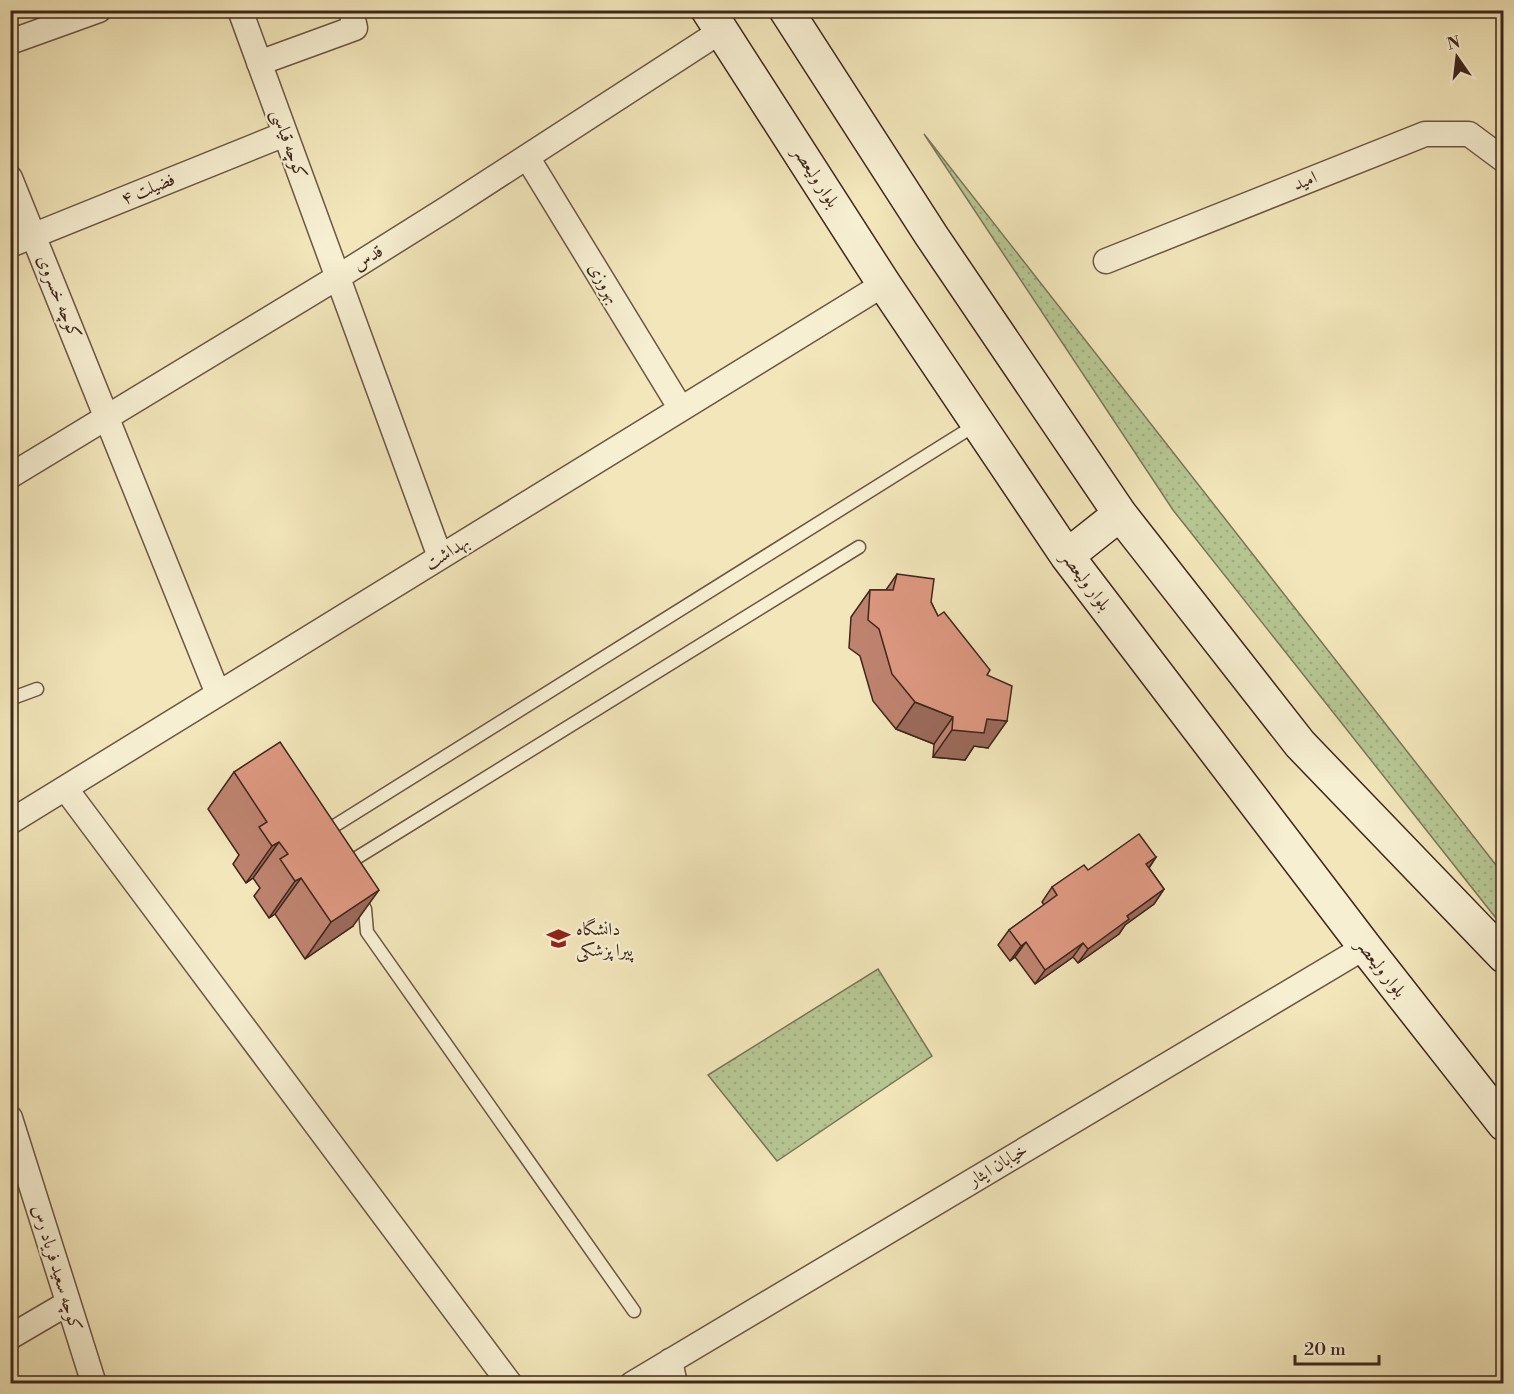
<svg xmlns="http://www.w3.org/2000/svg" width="1514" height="1394" font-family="'Libre Bodoni',Amiri,serif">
<defs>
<pattern id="grass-dots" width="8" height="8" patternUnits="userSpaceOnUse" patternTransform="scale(1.5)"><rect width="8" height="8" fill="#b6c693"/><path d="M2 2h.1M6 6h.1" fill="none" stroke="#9eaa7e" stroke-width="1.8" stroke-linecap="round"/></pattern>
</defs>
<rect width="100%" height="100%" fill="#f2e6ba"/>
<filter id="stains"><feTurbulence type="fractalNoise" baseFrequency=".00333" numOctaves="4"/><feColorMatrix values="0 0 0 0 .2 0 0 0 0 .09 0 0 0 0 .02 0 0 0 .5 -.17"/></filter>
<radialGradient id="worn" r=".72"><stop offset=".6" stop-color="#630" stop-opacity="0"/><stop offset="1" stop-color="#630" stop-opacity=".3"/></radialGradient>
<path fill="url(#grass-dots)" stroke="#7a7658" stroke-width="1.5" d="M 924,134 L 1503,874 L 1503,927 L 1173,510 Z
M 878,969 L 932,1056 L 777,1161 L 708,1075 Z"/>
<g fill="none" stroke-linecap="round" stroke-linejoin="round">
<defs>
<path id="service" d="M 10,699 L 37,689
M 323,833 L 977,424
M 345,865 L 859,547
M 359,897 L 365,909 L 367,932 L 634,1311"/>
<path id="minor" d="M 240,10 L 440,557
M 10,42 L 99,10
M 259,63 L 355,28 L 351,10
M 527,157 L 681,409
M 10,178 L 218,694
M 10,245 L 285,134
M 1106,261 L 1425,134 L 1469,134 L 1504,160
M 10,476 L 338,277 L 448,208 L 721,31
M 65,788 L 510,1384
M 10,822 L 884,284
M 10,1118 L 94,1384
M 10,1337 L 68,1303
M 670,1361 L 675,1384
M 632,1384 L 1365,947"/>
<path id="secondary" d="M 708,10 L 884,284 L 1067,556 L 1365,947 L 1504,1124
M 786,10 L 931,235 L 1120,514 L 1300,744 L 1504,956
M 1067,556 L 1120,514"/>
</defs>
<use href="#service" stroke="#6b5644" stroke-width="15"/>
<use href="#minor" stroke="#6b5644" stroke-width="27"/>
<use href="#secondary" stroke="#3e261d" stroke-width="36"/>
<use href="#service" stroke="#f7efd2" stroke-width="12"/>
<use href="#minor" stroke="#f7efd2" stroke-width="24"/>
<use href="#secondary" stroke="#f7efd2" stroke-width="33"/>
</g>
<path fill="#be836f" stroke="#3e261d" stroke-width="1.5" d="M 897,574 L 931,602 L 938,616 L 987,675 L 988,748 L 974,746 L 965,760 L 933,757 L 934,744 L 896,729 L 873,701 L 860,656 L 849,648 L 851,617 L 870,590 L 886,590 Z
M 234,772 L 353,926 L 305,959 L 275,914 L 269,918 L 254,896 L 260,888 L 253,878 L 246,883 L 233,864 L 239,855 L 208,809 Z
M 1156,857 L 1149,868 L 1164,889 L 1154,904 L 1125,925 L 1119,934 L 1078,963 L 1073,957 L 1035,984 L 1015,957 L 1010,961 L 998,945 L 1009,930 L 1044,905 L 1042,902 L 1052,887 L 1088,870 Z"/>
<path fill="#9b6a5a" stroke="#3e261d" stroke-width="1.5" d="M 915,702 L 953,717 L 934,744 L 896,729 Z
M 987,719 L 1007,721 L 988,748 L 974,746 L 965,760 L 933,757 L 952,730 Z
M 279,842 L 253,878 L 246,883 L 272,846 Z
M 1156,857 L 1146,872 L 1146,864 Z
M 301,878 L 275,914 L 269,918 L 295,881 Z
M 1164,889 L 1154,904 L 1125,925 L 1119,934 L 1078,963 L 1088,949 L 1127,916 Z
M 379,890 L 353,926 L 305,959 L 331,922 Z
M 1026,942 L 1015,957 L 1010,961 L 1021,946 Z
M 1083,943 L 1073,957 L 1035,984 L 1045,970 Z"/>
<path fill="#dd9881" stroke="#3e261d" stroke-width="1.5" d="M 897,574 L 934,579 L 931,602 L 938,616 L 944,612 L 990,670 L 987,675 L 1012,686 L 1007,721 L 987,719 L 984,733 L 952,730 L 953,717 L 915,702 L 892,674 L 879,629 L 868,620 L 870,590 L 893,590 Z
M 280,742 L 379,890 L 331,922 L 301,878 L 295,881 L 280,859 L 288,854 L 279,842 L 272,846 L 259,827 L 267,822 L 234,772 Z
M 1139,834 L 1156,857 L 1146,864 L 1164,889 L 1127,916 L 1129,919 L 1088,949 L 1083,943 L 1045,970 L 1026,942 L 1021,946 L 1009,930 L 1057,895 L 1052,887 L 1084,865 L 1088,870 Z"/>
<defs>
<symbol id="university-bare" viewBox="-9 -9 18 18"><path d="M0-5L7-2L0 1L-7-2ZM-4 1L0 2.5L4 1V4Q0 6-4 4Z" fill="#8f2418" stroke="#f7efd2" stroke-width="2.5" paint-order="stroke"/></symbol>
</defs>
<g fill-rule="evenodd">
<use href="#university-bare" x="542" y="922" width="33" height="33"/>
</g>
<g text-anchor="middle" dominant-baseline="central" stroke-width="4.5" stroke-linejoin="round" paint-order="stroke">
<g font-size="18" fill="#3e261d" stroke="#f7efd2">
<text transform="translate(289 144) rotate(70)">کوچه قیاسی</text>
<text transform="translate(816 177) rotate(57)">بلوار ولیعصر</text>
<text transform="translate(1305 181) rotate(-22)">امید</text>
<text transform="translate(148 189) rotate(-22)">فضیلت ۴</text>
<text transform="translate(368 258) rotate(-32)">قدس</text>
<text transform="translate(604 283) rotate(59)">بهروزی</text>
<text transform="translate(59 297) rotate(68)">کوچه خسروی</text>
<text transform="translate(447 553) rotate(-32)">بهداشت</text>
<text transform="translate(1086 581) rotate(53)">بلوار ولیعصر</text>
<text transform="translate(1381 968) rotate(52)">بلوار ولیعصر</text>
<text transform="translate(998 1165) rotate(-31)">خیابان ایثار</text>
<text transform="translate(57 1268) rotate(73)">کوچه سعید فریاد رس</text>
</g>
<g font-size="18" fill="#3e261d" stroke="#f7efd2" text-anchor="start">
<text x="576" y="929">دانشگاه<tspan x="576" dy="21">پیرا پزشکی</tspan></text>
</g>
</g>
<rect width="1514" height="1394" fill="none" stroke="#f2e6ba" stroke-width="36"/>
<rect x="12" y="12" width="1490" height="1370" fill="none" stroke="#3e261d" stroke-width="3"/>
<rect x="18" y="18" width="1478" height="1358" fill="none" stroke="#3e261d" stroke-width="1.5"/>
<g transform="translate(1457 57) rotate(346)" stroke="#f7efd2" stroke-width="4.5" paint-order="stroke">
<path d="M0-4.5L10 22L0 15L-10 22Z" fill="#3e261d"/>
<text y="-9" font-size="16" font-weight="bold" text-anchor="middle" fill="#3e261d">N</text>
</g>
<path d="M1295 1355v9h84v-9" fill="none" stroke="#3e261d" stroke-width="3"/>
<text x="1304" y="1355" font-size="18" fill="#3e261d" stroke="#f7efd2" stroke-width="4.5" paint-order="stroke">20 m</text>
<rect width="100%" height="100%" filter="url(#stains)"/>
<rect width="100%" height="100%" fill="url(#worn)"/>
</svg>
